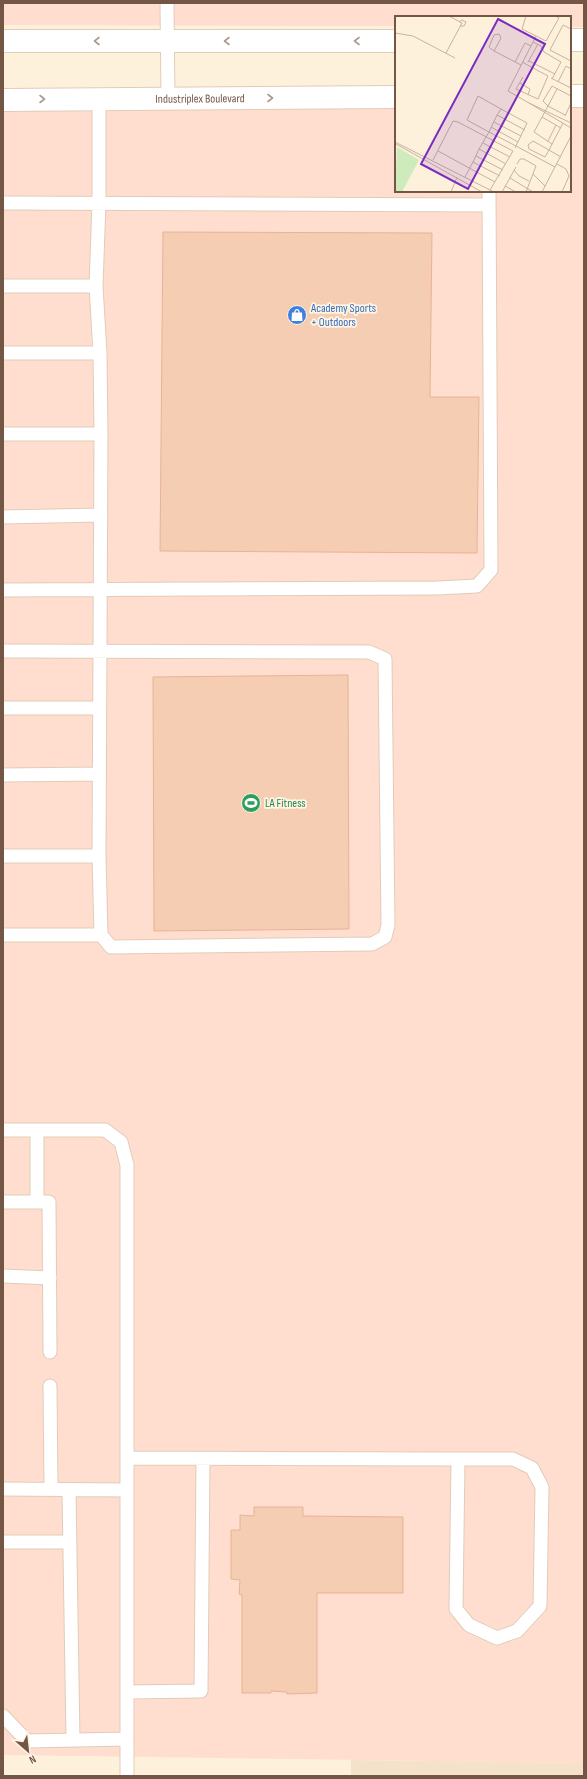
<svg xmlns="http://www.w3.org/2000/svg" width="587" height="1779" font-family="'Sofia Sans Condensed',sans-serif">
<rect width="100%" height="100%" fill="#fef1dc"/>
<path fill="#f5e2ca" d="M 351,1760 L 584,1763 L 584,1776 L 351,1776 Z"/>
<path fill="#ffdecf" d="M 3,3 L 584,3 L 584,27 L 570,27 L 570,17 L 396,17 L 396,26 L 3,25 Z
M 584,96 L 584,1763 L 3,1755 L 3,106 L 396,100 L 396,191 L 570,191 L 570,97 Z"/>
<path fill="#f4cdb2" stroke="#e8b392" d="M 163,232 L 432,233 L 430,397 L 479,397 L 477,553 L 160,551 Z
M 348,675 L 349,929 L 154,931 L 153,677 Z
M 254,1507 L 303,1507 L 303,1516 L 403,1517 L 403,1593 L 317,1593 L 317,1693 L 287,1694 L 287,1692 L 271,1691 L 271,1693 L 242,1693 L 242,1595 L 239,1594 L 240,1580 L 231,1579 L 231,1530 L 240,1530 L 240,1515 L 254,1516 Z"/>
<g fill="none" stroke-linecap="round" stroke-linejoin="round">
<defs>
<path id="service" d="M 167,3 L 168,99
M 3,203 L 489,205
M 3,286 L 96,286
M 3,353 L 100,353
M 3,434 L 101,434
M 3,517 L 101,515
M 3,590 L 437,588 L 477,586 L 491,570 L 489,191
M 3,651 L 369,652 L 385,659 L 388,925 L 385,937 L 372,944 L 111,947 L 101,935 L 99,856 L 101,434 L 100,353 L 96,286 L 99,203 L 99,99
M 3,708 L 99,708
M 3,775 L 99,774
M 3,856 L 99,856
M 3,935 L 101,935
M 3,1130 L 105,1130 L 121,1142 L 127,1165 L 127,1776
M 3,1202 L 49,1202 L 50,1352
M 37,1202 L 37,1130
M 3,1276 L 50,1278
M 50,1386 L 51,1489
M 127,1458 L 458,1459 L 513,1459 L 532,1468 L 542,1487 L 540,1606 L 517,1631 L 497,1638 L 469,1625 L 456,1609 L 458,1459
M 3,1489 L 127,1490
M 69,1490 L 73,1740
M 3,1542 L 70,1542
M 127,1692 L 201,1691 L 203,1459
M 3,1716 L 27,1741 L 127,1739"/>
<g id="minor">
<path d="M 570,40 L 584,40"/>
<path d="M 3,41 L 396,41"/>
<path d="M 570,96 L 584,96"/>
<path id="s1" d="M 3,100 L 396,97"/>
</g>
</defs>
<use href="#service" stroke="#e1ccb8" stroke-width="15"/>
<use href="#minor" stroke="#e1ccb8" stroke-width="24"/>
<use href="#service" stroke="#fff" stroke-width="13"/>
<use href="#minor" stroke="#fff" stroke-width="22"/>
</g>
<defs><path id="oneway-chevron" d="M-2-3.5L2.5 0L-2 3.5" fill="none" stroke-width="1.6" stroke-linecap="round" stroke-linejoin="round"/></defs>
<g stroke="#ab9a8f">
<use href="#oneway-chevron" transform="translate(97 41) rotate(180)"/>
<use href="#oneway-chevron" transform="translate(227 41) rotate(180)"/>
<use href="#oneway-chevron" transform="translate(357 41) rotate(180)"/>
<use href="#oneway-chevron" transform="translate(270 98)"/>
<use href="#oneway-chevron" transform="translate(42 99)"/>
</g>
<defs>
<symbol id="shop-disc" viewBox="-11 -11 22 22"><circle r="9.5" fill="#3f7fe0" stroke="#fff5e4"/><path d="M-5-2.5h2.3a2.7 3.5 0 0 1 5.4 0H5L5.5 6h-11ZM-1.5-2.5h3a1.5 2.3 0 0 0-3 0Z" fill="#fff"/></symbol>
<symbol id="stadium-disc" viewBox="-11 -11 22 22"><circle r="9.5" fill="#2e9e5b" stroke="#fff5e4"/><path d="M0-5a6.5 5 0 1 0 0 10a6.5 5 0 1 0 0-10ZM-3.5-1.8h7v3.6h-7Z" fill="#fff"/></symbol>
</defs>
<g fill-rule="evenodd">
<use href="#shop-disc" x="286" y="304" width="22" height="22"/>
<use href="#stadium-disc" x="240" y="792" width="22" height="22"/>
</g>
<g text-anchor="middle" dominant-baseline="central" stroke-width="3.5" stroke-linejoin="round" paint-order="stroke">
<g font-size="12" fill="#735644" stroke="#fff5e4">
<text stroke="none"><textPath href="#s1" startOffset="197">Industriplex Boulevard</textPath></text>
</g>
<g font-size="12" fill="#366cbe" stroke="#fff5e4" text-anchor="start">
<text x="311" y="308">Academy Sports<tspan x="311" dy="14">+ Outdoors</tspan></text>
</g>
<g font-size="12" fill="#27864d" stroke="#fff5e4" text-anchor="start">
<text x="265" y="803">LA Fitness</text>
</g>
</g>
<g transform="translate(395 16)">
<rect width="176" height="176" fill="#fef1dc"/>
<path d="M 2,131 L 24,144 L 7,176 L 0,176 Z" fill="#ceebbb"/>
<path fill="none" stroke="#c6b39f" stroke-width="1" d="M 131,0 L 127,13 L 151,25 L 164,2 L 160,0M 64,6 L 67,4 L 71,6 L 69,10 L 65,10M 176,13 L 168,9 L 155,34 L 176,45M 0,17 L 18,20 L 60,42M 138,26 L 146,30 L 149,36 L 166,46 L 157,63M 99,35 L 106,22 L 104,18 L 99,19 L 94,31 L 95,32 L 99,35 L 126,49M 51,37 L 67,7 L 54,0M 134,45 L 160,58M 120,46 L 130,27 L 136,30M 127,46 L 153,60 L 143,83 L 121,73 L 128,61M 133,46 L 143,28M 156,62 L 176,72M 163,66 L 171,50 L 176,53M 125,67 L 135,73 L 133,79M 162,73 L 153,90 L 170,99M 134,87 L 113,75 L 141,20M 106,93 L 132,107 L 120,132M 102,99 L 130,114M 170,100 L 176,87M 147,101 L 166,112M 99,106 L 126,120M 176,107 L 134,87 L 176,112M 96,111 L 123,126M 153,125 L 161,109M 0,126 L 99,176M 88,127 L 115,141M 1,128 L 87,176M 157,128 L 139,116 L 153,90 L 148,85 L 157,70 L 176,80M 84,133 L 111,148M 43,135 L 100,166M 81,140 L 108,154M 166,141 L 154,134 L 138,125 L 133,129 L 134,133 L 150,141 L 154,134 L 157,128 L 168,107M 38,144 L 58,105 L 63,106 L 118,135 L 95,174M 78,146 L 105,160M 122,148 L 125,143 L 129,143 L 141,150 L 131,176M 162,148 L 171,153 L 174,160 L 167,176M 119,154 L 124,160 L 134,165M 138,158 L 150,170M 70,161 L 78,146 L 84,133 L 91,121 L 94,116 L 102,99 L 106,93 L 83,80 L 72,104 L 94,116 L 121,130 L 160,151M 115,162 L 138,176M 110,170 L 121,176M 56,176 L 62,161M 107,176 L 121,151M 147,176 L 176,120"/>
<path fill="#7b2cbf" fill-opacity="0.15" stroke="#7b2cbf" stroke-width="2" d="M 103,3 L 150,28 L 73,173 L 26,148 Z"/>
<rect width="176" height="176" fill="none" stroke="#735644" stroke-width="2"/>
</g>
<rect width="587" height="1779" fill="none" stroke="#735644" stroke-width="8"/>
<g transform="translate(28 1751) rotate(152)" stroke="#fff5e4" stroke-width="3" paint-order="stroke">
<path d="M0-3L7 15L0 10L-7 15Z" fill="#735644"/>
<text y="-6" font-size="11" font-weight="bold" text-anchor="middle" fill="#735644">N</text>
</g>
</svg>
